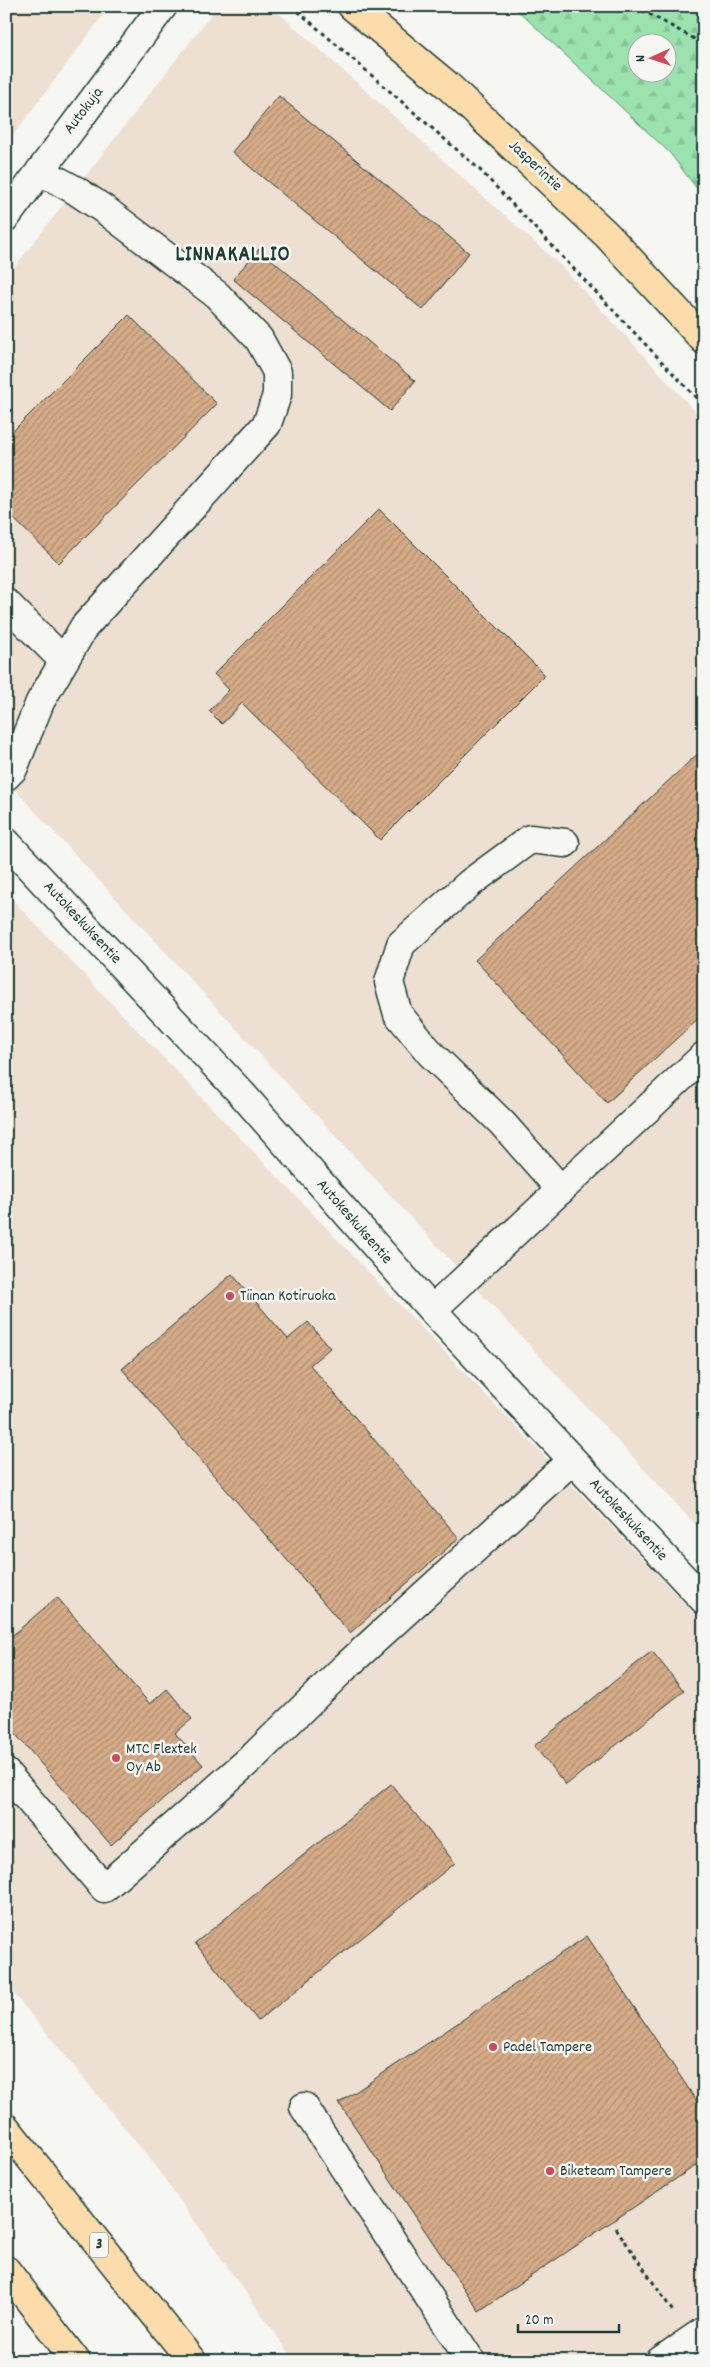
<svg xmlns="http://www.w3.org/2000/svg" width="710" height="2367" font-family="Dekko,sans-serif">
<defs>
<pattern id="forest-firs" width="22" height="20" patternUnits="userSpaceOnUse" patternTransform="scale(1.25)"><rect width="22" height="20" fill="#9ce2af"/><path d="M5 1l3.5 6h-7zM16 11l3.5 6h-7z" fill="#86c397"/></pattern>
<pattern id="building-hatch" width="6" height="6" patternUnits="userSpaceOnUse" patternTransform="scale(1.25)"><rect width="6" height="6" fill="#d7ac89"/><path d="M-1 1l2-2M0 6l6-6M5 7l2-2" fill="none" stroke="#ae8d71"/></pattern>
</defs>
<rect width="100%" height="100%" fill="#f6f6f2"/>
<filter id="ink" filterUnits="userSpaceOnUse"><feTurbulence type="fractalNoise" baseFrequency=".02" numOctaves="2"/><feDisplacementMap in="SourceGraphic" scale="10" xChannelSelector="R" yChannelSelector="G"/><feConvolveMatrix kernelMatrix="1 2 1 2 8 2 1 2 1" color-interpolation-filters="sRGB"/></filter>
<g filter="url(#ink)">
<path fill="#ede0d2" d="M 6,6 L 110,6 L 6,145 Z
M 218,6 L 271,6 L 559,264 L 704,421 L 704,1534 L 6,780 L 6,278 Z
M 6,893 L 704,1623 L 704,2361 L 295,2361 L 150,2159 L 6,1984 Z"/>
<path fill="url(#forest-firs)" stroke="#5e9072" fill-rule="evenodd" d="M 513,6 L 704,6 L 704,198 L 669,152 ZM 638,42 L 668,42 L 668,72 L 638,72 Z"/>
<path fill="url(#building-hatch)" stroke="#1f3d34" d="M 279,96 L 469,253 L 423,310 L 232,152 Z
M 259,249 L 415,381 L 390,411 L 233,279 Z
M 129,315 L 217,404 L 59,563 L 6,511 L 6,438 Z
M 379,509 L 545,675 L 380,840 L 242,703 L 222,724 L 209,711 L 229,690 L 214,674 Z
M 704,748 L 704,1013 L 607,1103 L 475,960 Z
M 232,1274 L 288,1339 L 308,1322 L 330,1348 L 310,1365 L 459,1538 L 350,1633 L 122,1369 Z
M 57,1597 L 150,1704 L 167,1689 L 192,1719 L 175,1733 L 203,1765 L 111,1845 L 6,1723 L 6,1641 Z
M 652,1651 L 684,1691 L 566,1785 L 534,1746 Z
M 391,1784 L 455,1863 L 258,2021 L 195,1943 Z
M 587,1936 L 704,2112 L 704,2160 L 479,2311 L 339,2103 Z"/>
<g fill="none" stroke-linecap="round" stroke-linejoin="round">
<defs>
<path id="minor" d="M 6,217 L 163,6
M 6,603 L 64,661
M 6,776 L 13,769 L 40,702 L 84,627 L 267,424 L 277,395 L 277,372 L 259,339 L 217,295 L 105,210 L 75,190 L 40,171
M 6,842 L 242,1094 L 432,1310 L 704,1600
M 561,1190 L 502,1123 L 431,1054 L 398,1014 L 389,982 L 401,944 L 470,883 L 530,839 L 565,843
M 432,1310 L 704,1056
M 6,1773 L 104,1888 L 255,1755 L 343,1669 L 572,1460
M 304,2107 L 471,2361
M 660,2361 L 704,2331"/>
<path id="major" d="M 352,6 L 446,84 L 607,235 L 704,340"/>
<path id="highway" d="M 6,2128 L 192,2361
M 6,2270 L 76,2361"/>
</defs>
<use href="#minor" stroke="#1f3d34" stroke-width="31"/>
<use href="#major" stroke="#1f3d34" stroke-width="31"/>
<use href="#highway" stroke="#1f3d34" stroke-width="31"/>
<path stroke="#1f3d34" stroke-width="3" stroke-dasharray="4 4" stroke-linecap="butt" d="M 292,6 L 479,169 L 704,406
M 635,6 L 700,42 L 704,50
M 616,2228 L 674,2313"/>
<use href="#minor" stroke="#f6f6f2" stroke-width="28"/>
<use href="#major" stroke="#fddcac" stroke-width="28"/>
<use href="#highway" stroke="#fddcac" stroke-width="28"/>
</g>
</g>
<g fill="#d1495b" stroke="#f6f6f2" stroke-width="2">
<circle cx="230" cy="1296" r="5"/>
<circle cx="116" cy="1758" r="5"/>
<circle cx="493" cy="2047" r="5"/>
<circle cx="550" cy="2171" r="5"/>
</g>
<g text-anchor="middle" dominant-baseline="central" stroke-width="5" stroke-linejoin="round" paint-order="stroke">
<rect fill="#f6f6f2" stroke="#60746d" stroke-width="1" x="90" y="2232.5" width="18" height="25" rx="4"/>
<g font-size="15" font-weight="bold" fill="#1f3d34">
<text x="99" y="2245">3</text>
</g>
<g font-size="16" fill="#1f3d34" stroke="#f6f6f2">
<text transform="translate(84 111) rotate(-53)">Autokuja</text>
<text transform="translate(535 166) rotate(43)">Jasperintie</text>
<text transform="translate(82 923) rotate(47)">Autokeskuksentie</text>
<text transform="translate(354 1222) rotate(49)">Autokeskuksentie</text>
<text transform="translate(628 1520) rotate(47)">Autokeskuksentie</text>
</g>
<g font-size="16" fill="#1f3d34" stroke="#f6f6f2" text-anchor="start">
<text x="240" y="1296">Tiinan Kotiruoka</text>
<text x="126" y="1749">MTC Flextek<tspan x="126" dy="18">Oy Ab</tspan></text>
<text x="503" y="2047">Padel Tampere</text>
<text x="560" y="2171">Biketeam Tampere</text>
</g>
<g font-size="21" font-weight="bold" letter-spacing="1" fill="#1f3d34" stroke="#f6f6f2">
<text x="233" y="256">LINNAKALLIO</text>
</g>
</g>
<rect width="710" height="2367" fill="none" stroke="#f6f6f2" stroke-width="25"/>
<rect x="12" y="12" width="685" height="2342" fill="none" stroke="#1f3d34" stroke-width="2" filter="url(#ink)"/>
<g transform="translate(652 58) rotate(267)"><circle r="24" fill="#f6f6f2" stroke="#a0aca6"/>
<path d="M0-4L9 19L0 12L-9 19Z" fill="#d1495b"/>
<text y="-8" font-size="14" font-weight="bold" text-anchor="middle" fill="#1f3d34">N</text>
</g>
<path d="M518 2324v8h101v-8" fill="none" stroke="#1f3d34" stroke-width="2.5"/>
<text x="525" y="2324" font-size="15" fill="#1f3d34" stroke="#f6f6f2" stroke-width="4" paint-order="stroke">20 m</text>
</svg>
